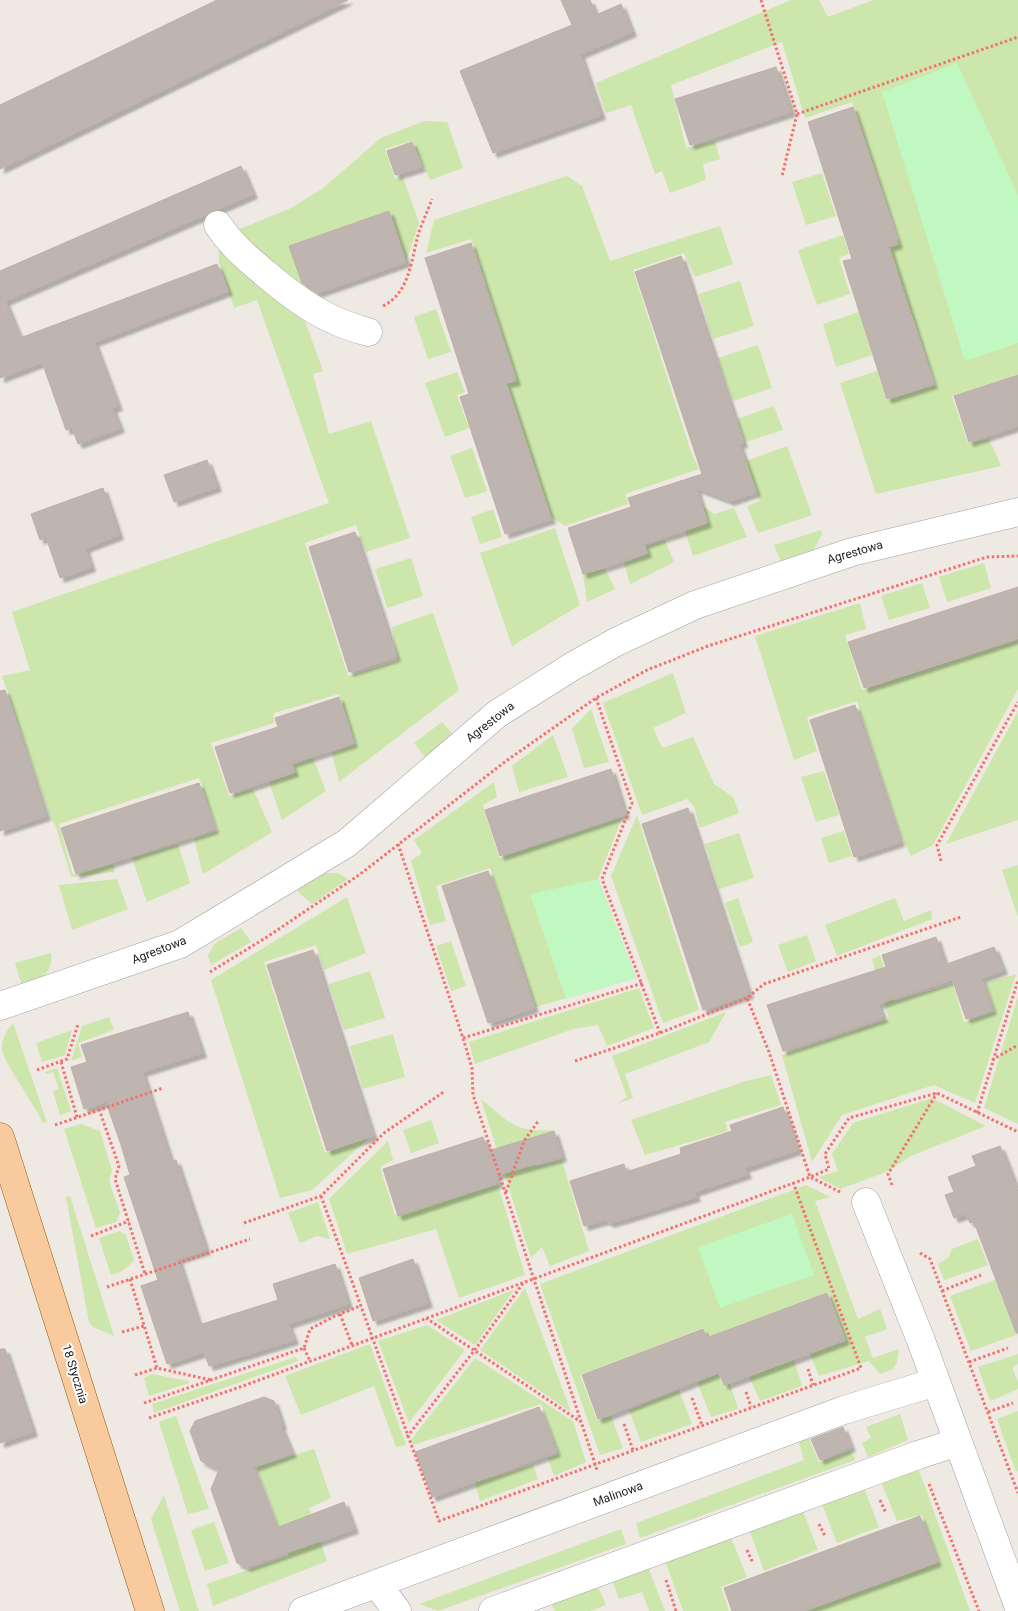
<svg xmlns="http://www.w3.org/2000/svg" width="1018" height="1611" font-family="Roboto,sans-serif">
<defs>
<filter id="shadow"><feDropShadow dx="4.5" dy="4.5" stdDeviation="1" flood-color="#0004"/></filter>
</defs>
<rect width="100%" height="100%" fill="#eee9e3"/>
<path fill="#cde6ab" d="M 791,0 L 819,0 L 828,17 L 873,0 L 1018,0 L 1018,374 L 952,396 L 968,443 L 989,439 L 1001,466 L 876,494 L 840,383 L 877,371 L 887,400 L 936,385 L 887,243 L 899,239 L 852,102 L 805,118 L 782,42 L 671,85 L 686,148 L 715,141 L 720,159 L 703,164 L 706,180 L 670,193 L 662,171 L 655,174 L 631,105 L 606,113 L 596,83 Z
M 424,121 L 447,122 L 463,168 L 430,180 L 412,141 L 385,149 L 395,179 L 403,177 L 419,223 L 406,262 L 389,212 L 290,246 L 307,296 L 304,318 L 323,371 L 313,374 L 329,434 L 371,421 L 410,538 L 366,552 L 356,525 L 305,543 L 348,676 L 398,661 L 392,627 L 433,613 L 459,690 L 339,782 L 332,753 L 356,744 L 339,694 L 274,713 L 274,723 L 211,743 L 229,796 L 253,789 L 272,832 L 203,874 L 194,839 L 218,831 L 199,778 L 59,824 L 73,875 L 113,864 L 115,872 L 71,877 L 55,824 L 52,821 L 2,676 L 30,670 L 12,612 L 329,503 L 257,300 L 234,308 L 219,263 L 219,247 L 230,233 L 289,209 L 322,189 L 381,138 Z
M 822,173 L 836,216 L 806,225 L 792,182 Z
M 567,176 L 582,186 L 610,261 L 720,226 L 733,264 L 695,277 L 684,253 L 633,270 L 691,452 L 699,469 L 625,494 L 628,504 L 565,526 L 551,517 L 506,381 L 516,377 L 471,239 L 426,253 L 434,220 Z
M 843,235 L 849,254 L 839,258 L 850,294 L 817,305 L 798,250 Z
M 740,281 L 754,326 L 713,339 L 699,294 Z
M 436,309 L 451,352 L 428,359 L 414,317 Z
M 859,312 L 872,355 L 836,367 L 823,324 Z
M 758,345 L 772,388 L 733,401 L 718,358 Z
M 457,372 L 465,392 L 457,395 L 469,428 L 445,437 L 425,383 Z
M 774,406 L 783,430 L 745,442 L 737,419 Z
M 787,446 L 812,515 L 758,533 L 747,506 L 760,501 L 746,461 Z
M 472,448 L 487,491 L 465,498 L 450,456 Z
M 703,506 L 714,514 L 734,508 L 747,537 L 693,556 L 685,531 L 708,522 Z
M 493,509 L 502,537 L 480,544 L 471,517 Z
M 555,528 L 580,605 L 512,646 L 480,553 Z
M 821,530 L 822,534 L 813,551 L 782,564 L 774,545 Z
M 665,540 L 674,562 L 630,584 L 624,563 L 648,554 L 646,546 Z
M 411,558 L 423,596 L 387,608 L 375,569 Z
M 984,563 L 991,588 L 947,602 L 939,577 Z
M 605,569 L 615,589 L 587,602 L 583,574 Z
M 922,583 L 930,608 L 889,620 L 881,596 Z
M 860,603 L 866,629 L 845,635 L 862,690 L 1018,640 L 1018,689 L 933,845 L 911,856 L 902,838 L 857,701 L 807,717 L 817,751 L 794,760 L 755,636 Z
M 673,673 L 686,713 L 653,728 L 662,748 L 693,737 L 714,784 L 733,797 L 739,813 L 700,828 L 694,806 L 687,799 L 642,815 L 603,703 Z
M 591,709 L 609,762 L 584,768 L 572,729 Z
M 1018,711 L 1018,820 L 946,844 Z
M 442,722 L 455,737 L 425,757 L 414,743 Z
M 553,735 L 568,777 L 519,792 L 512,766 Z
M 313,758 L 326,791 L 282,820 L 269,782 L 296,773 L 294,765 Z
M 824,771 L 839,815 L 816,822 L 801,777 Z
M 494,782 L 497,797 L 483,805 L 499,858 L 622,818 L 598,879 L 636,978 L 536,1007 L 490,868 L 436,886 L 446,921 L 430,925 L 411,861 L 422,853 L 414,840 Z
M 637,815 L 699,1010 L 663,1023 L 611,876 Z
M 844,831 L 852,856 L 829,863 L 821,838 Z
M 739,833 L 754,878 L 719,889 L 705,844 Z
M 178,844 L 190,883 L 147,902 L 132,858 Z
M 1018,865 L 1018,917 L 1002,870 Z
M 321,873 L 338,873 L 348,879 L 312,904 L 297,891 Z
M 117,879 L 128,909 L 72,930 L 59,885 Z
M 347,897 L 366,953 L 324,970 L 316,945 L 264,962 L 325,1153 L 370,1137 L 312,1190 L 280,1198 L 211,980 Z
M 738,898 L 753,942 L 740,947 L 725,903 Z
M 895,898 L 904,921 L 931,910 L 932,919 L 837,956 L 825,925 Z
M 241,928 L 251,942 L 211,965 L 208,956 L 214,944 Z
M 807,935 L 816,961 L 788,972 L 778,945 Z
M 451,941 L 466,986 L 451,991 L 436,946 Z
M 51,953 C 54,974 39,980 22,986 L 15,963 Z
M 880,955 L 894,1001 L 953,984 L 964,1022 L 995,1012 L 986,983 L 1016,974 L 975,1103 L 934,1085 L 842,1115 L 812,1162 L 782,1055 L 889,1019 L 872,959 Z
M 370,971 L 385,1018 L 344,1030 L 329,984 Z
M 639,988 L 654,1028 L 607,1046 L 598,1025 L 573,1029 L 475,1064 L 469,1042 Z
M 1018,996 L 1018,1124 L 984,1108 Z
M 726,1012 L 709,1042 L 625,1074 L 633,1098 L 616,1104 L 627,1097 L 612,1056 Z
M 109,1017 L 114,1030 L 78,1043 L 82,1057 L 71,1061 L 82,1026 Z
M 13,1023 L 47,1122 L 43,1123 C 35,1104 3,1063 2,1048 C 2,1038 7,1030 13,1023 Z
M 72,1030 L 65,1055 L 42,1062 L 36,1043 Z
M 393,1034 L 405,1077 L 363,1089 L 350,1046 Z
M 57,1068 L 71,1111 L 60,1115 L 53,1091 L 59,1089 L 53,1072 L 46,1074 L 45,1072 Z
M 771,1075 L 781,1105 L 725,1122 L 728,1131 L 645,1155 L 631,1120 L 746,1081 Z
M 932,1098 L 986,1126 L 911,1156 L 886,1172 L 840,1189 L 818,1177 L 838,1171 L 832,1154 L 853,1123 Z
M 481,1099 C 512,1125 514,1132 556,1130 L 526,1139 L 535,1166 L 562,1160 L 589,1251 L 550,1266 L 542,1247 L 531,1258 Z
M 431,1120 L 439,1143 L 411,1153 L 403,1130 Z
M 81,1124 L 100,1131 L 112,1171 L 109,1181 L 120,1213 L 116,1222 L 96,1228 L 64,1129 Z
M 388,1141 L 393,1160 L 380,1167 L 395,1215 L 498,1185 L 525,1275 L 459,1298 L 436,1229 L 347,1254 L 329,1199 Z
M 806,1185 L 830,1197 L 815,1201 L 858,1319 L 880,1309 L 887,1329 L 865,1337 L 873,1358 L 899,1349 L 897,1362 L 893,1369 L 880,1374 L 869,1361 L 819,1376 L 810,1354 L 846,1341 L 828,1292 L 707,1337 L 703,1328 L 580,1375 L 597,1420 L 611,1416 L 623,1448 L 600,1455 L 540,1284 Z
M 70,1196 L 114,1336 L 93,1327 L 89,1322 L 66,1197 Z
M 318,1202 L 330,1239 L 317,1236 L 300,1243 L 288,1213 Z
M 119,1231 L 126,1235 L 134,1261 L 121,1272 L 111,1275 L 99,1238 Z
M 978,1239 L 988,1265 L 944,1280 L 938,1264 L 948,1258 L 952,1249 Z
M 995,1280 L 1016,1335 L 971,1351 L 950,1296 Z
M 525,1288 L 571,1412 L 480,1350 Z
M 514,1290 L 475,1345 L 436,1320 Z
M 427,1325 L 465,1350 L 409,1423 L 378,1341 Z
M 370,1344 L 406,1445 L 396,1447 L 374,1386 L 301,1415 L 285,1376 Z
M 1018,1354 L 1018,1364 L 1012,1367 L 1018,1382 L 1018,1389 L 990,1401 L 978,1367 Z
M 296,1357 L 298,1361 L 154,1413 L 152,1404 Z
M 475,1358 L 573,1421 L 586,1462 L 554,1476 L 548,1458 L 559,1454 L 541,1404 L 413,1445 L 411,1440 Z
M 794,1360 L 802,1386 L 760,1401 L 749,1377 Z
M 152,1374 L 188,1381 L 189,1383 L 149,1396 L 144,1378 Z
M 718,1374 L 723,1385 L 730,1384 L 738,1409 L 711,1417 L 697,1382 Z
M 679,1390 L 692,1424 L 641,1442 L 629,1410 Z
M 1018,1411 L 1018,1471 L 1016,1472 L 997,1419 Z
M 900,1414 L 908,1440 L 868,1457 L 862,1443 L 871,1438 L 866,1427 Z
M 176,1416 L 209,1509 L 188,1514 L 159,1422 Z
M 809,1438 L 819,1462 L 851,1451 L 855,1460 L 640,1538 L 636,1523 L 804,1460 L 799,1442 Z
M 314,1449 L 331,1498 L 309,1508 L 327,1561 L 213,1606 L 207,1584 L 289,1556 L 257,1467 Z
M 916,1462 L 970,1611 L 808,1611 L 940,1562 L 922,1515 L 897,1521 L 879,1477 Z
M 533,1465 L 538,1479 L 480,1501 L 475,1483 Z
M 862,1483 L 879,1527 L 837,1543 L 820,1499 Z
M 164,1495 L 197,1606 L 199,1611 L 180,1611 L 151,1519 Z
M 801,1506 L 818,1550 L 764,1571 L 748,1526 Z
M 214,1522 L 229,1563 L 205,1571 L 191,1530 Z
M 621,1529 L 626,1544 L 438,1611 L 419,1604 Z
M 729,1533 L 747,1577 L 721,1587 L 729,1611 L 683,1611 L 664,1557 Z
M 647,1564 L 665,1611 L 649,1611 L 642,1592 L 619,1599 L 611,1577 Z
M 594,1578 L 606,1605 L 590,1611 L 555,1611 L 547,1596 Z"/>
<path fill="#c1f7c1" d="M 957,63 L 1018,195 L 1018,343 L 965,361 L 882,92 Z
M 598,879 L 636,978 L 566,999 L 530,894 Z
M 792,1214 L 814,1275 L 720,1308 L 698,1247 Z"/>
<path fill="#beb5b0" stroke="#bfafa6" filter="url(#shadow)" d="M 217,0 L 348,0 L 0,169 L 0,105 Z
M 561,0 L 590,0 L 596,15 L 621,4 L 632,32 L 580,54 L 601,115 L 493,153 L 460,71 L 572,25 Z
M 776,67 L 791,112 L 690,145 L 675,99 Z
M 853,107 L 898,244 L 889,247 L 933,384 L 887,399 L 843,261 L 852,259 L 808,122 Z
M 412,142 L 421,167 L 395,175 L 387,151 Z
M 241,166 L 253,194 L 5,301 L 20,338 L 217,264 L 228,291 L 94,342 L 118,406 L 112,408 L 120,428 L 78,444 L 72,428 L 66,430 L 42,362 L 0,378 L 0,271 Z
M 389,211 L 406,262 L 317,293 L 302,283 L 289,246 Z
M 471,243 L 516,381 L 506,383 L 551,519 L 505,534 L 460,397 L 469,394 L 425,258 Z
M 681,256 L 743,443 L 739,444 L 756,492 L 730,501 L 696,488 L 707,523 L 644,544 L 647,553 L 583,574 L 568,528 L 631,507 L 628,498 L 702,474 L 635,272 Z
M 1018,375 L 1018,426 L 969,442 L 954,396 Z
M 207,460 L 217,487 L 174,502 L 164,475 Z
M 103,488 L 119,535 L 85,548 L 91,567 L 60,578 L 46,537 L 40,540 L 31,514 Z
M 355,532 L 396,657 L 349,672 L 309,547 Z
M 1018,587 L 1018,638 L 864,688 L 848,642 Z
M 5,690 L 46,816 L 0,831 L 0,691 Z
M 339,697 L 353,743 L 291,763 L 294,772 L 230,793 L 215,747 L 278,727 L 275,718 Z
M 855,705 L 900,842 L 854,857 L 810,720 Z
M 611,769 L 625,814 L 500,856 L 485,810 Z
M 199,783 L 214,829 L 76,874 L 61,828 Z
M 688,808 L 749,994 L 703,1010 L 642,824 Z
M 488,871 L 534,1008 L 488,1023 L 442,886 Z
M 936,937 L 950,980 L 878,1004 L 883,1018 L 783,1051 L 767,1005 L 886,967 L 882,955 Z
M 994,947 L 1003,970 L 981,978 L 992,1010 L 966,1019 L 947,964 Z
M 313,950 L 373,1136 L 327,1151 L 267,965 Z
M 188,1012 L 202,1053 L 142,1072 L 171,1162 L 176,1160 L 206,1250 L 178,1259 L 199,1325 L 278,1300 L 273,1284 L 335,1264 L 348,1304 L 288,1324 L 294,1340 L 209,1366 L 204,1352 L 167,1364 L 141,1286 L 158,1280 L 124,1177 L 130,1175 L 121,1145 L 106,1102 L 84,1109 L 71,1067 L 87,1062 L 81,1045 Z
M 783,1107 L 797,1150 L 744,1168 L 747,1174 L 694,1192 L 696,1197 L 610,1223 L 605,1220 L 584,1226 L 570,1181 L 624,1164 L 626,1172 L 681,1154 L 680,1148 L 732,1131 L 730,1125 Z
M 554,1131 L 562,1157 L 496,1175 L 498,1183 L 398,1216 L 383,1169 L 483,1137 L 488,1151 Z
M 1000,1146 L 1018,1192 L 1018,1333 L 1016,1333 L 974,1222 L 970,1223 L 966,1214 L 954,1218 L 945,1195 L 954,1192 L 948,1177 L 976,1166 L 972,1156 Z
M 413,1259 L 428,1303 L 373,1321 L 359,1278 Z
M 827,1293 L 845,1340 L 724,1385 L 719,1372 L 598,1419 L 582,1375 L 703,1329 L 706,1338 Z
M 0,1349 L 5,1349 L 33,1432 L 0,1443 Z
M 264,1397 L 274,1401 L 282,1425 L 280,1425 L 292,1453 L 253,1467 L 276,1528 L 344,1502 L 354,1529 L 247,1567 L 237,1563 L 211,1489 L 219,1470 L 201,1461 L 190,1431 L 195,1421 Z
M 539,1407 L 556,1452 L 432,1497 L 415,1452 Z
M 843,1427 L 851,1447 L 820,1460 L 811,1439 Z
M 920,1516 L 937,1562 L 802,1611 L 732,1611 L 724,1588 Z"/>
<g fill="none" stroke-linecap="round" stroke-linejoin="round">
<defs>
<path id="minor" d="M 218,225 C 232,246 247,258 266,274 C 299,302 326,321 368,332
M 0,1006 L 180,944 L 347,843 L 497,714 L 573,666 L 616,642 L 695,605 L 852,552 L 1018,512
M 866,1202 L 920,1338 L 1018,1605
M 377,1584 L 397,1611
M 303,1611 L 844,1410 L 936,1382
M 493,1611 L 918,1455 L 958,1442"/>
<path id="major" d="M 0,1137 L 150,1611"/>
</defs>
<use href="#minor" stroke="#a1a1a1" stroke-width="29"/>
<use href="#major" stroke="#905706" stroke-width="29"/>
<path stroke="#f4716e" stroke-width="3" stroke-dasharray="2.5 2.5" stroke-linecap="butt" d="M 761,0 L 797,114 L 782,176
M 797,114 L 1018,37
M 383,306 C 411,292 411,258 419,232 C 423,221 428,210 432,199
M 596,698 L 632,803 L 602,879 L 660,1033
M 398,844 L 463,1038 L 472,1068 L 473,1095 L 597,1470
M 941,861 L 937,845 L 1018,702
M 210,972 L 267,937 L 359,875 L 506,761 L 596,698 L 647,670 L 708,646 L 987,557 L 1018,556
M 463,1038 L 643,983
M 992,1060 L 1018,1045
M 575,1061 L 660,1033 L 747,998 L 764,984 L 961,917
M 61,1062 L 77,1117
M 37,1070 L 67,1059 L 78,1024
M 99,1109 L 119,1166 L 115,1179 L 145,1274
M 977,1113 L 1018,980
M 55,1125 L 163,1088
M 892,1185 L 888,1174 L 937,1093
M 506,1192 L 524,1141 L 539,1120
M 840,1192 L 810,1177 L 829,1169 L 825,1154 L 849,1118 L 937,1093 L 1018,1132
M 321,1196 L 439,1521 L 861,1368 L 793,1182
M 244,1223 L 321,1196 L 384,1133 L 445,1091
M 91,1236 L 129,1221
M 920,1253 L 930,1259 L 1018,1493
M 130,1279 L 157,1368
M 107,1287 L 250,1239
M 942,1291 L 981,1275
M 340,1314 L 352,1345
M 426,1318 L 581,1422
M 122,1332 L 144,1326
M 304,1348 L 310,1361
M 969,1362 L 1008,1348
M 808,1369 L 813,1385
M 135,1375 L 157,1368 L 211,1380
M 746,1392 L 751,1407
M 692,1398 L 702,1425
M 144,1403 L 304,1348 L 310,1329 L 335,1316 L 360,1306
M 988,1412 L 1013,1403
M 149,1418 L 243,1386 L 810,1177 L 769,1052 L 747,998
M 624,1424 L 633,1450
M 407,1437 L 474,1351 L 524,1282
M 929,1484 L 979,1611
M 880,1500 L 886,1513
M 819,1524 L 825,1536
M 747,1550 L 753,1563
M 666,1580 L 676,1611"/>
<use href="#minor" stroke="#fff" stroke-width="28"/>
<use href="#major" stroke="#f8ca9e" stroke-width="28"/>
</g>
<g text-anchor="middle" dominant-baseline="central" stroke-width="4" stroke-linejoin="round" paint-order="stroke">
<g font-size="12" fill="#1d1d1d" stroke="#fff">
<text transform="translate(855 552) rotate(-16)">Agrestowa</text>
<text transform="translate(490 722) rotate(-38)">Agrestowa</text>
<text transform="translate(159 950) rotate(-21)">Agrestowa</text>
<text transform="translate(75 1374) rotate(73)">18 Stycznia</text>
<text transform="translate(618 1494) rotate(-20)">Malinowa</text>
</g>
</g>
</svg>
